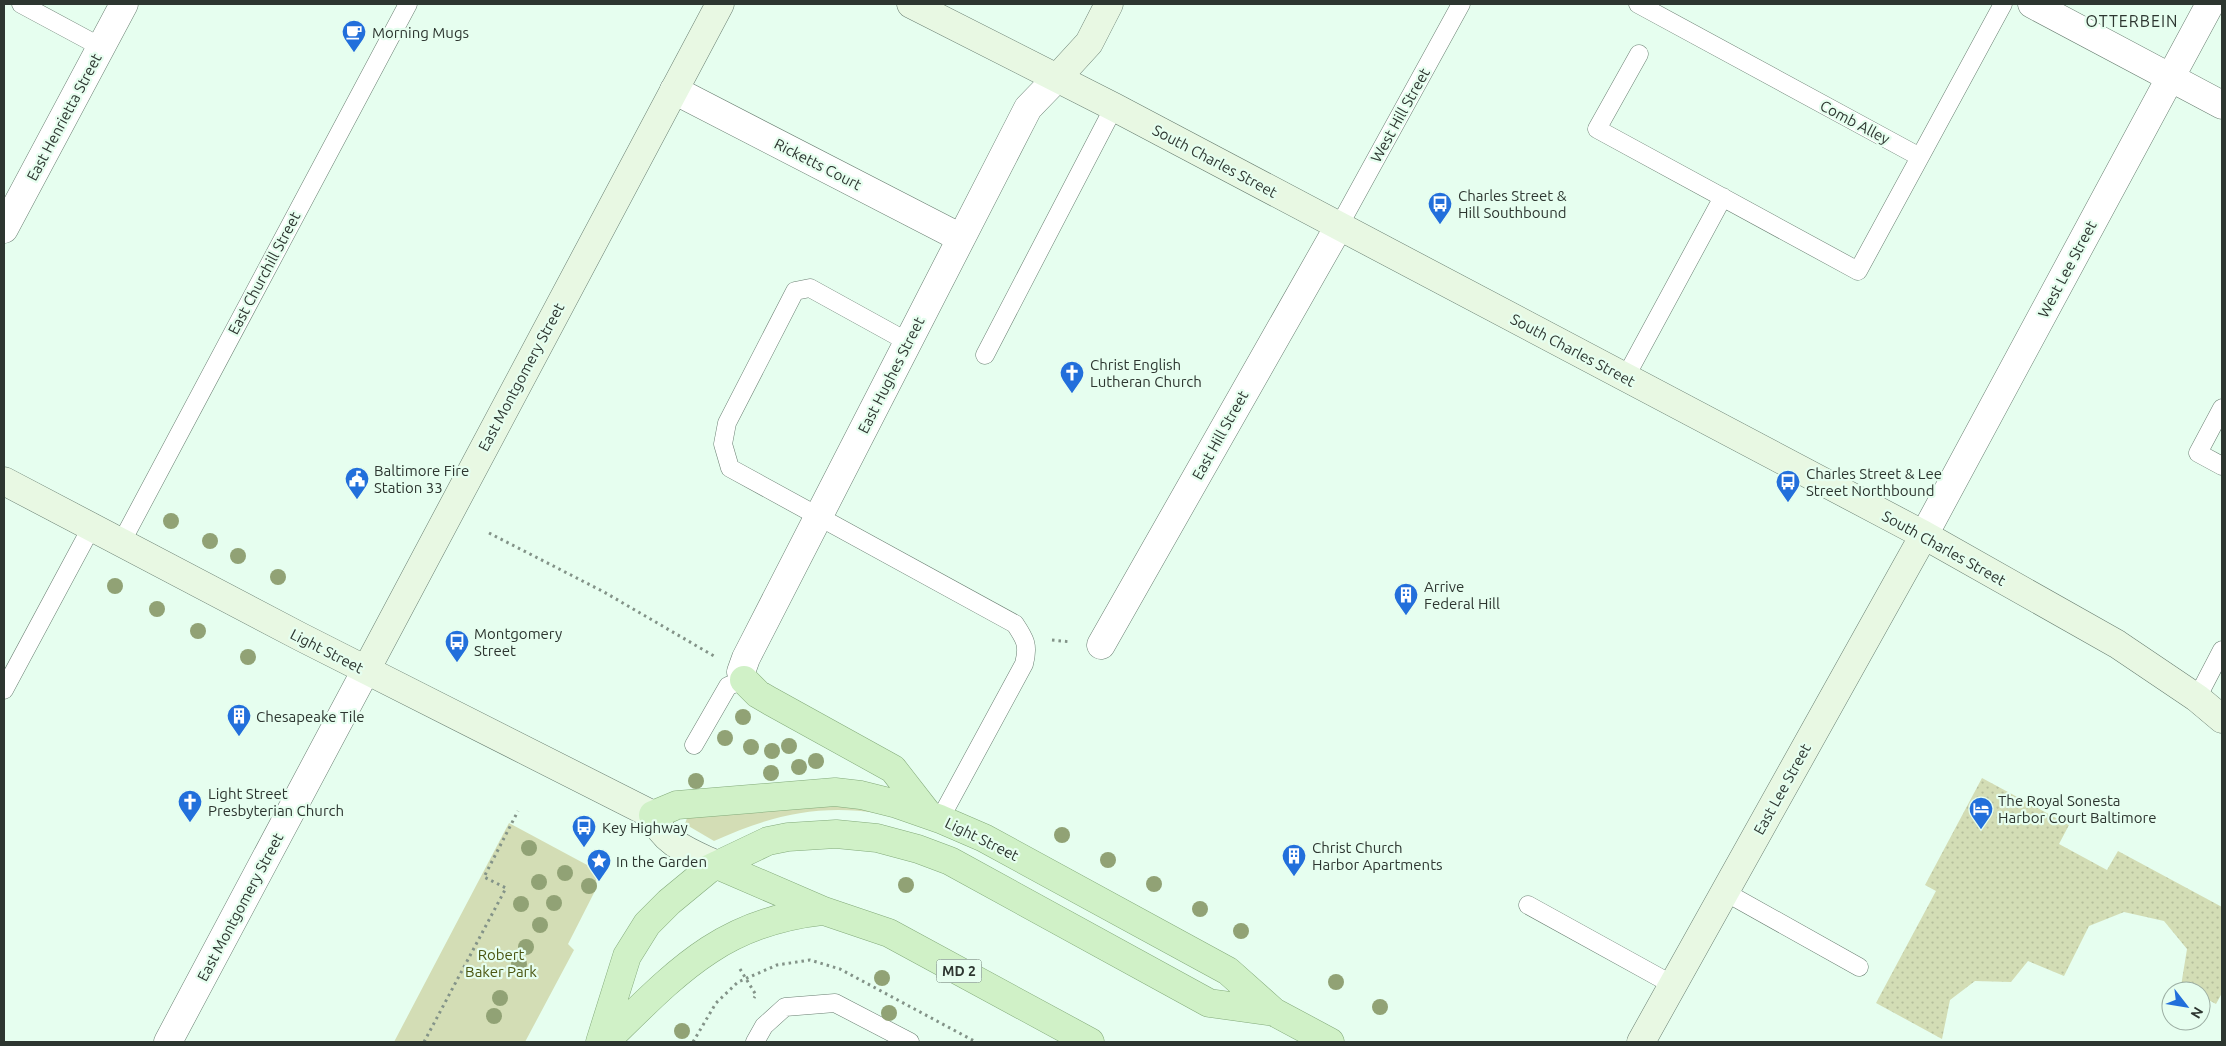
<svg xmlns="http://www.w3.org/2000/svg" width="2226" height="1046" font-family="Ubuntu,sans-serif">
<defs>
<pattern id="garden-dots" width="8" height="8" patternUnits="userSpaceOnUse" patternTransform="scale(1.25)"><rect width="8" height="8" fill="#d3ddb5"/><path d="M2 2h.1M6 6h.1" fill="none" stroke="#b5be9c" stroke-width="1.8" stroke-linecap="round"/></pattern>
</defs>
<rect width="100%" height="100%" fill="#e6feef"/>
<path fill="#d3ddb5" d="M 835,802 L 878,813 C 816,804 770,816 714,841 L 685,824 L 687,818 Z
M 509,823 L 589,866 L 595,872 L 597,887 L 568,944 L 574,950 L 525,1042 L 394,1042 Z"/>
<path fill="url(#garden-dots)" d="M 1982,778 L 2069,825 L 2059,844 L 2107,870 L 2118,851 L 2222,907 L 2222,993 L 2216,1004 L 2201,996 L 2201,991 L 2191,991 L 2181,986 L 2187,949 L 2164,921 L 2124,912 L 2089,926 L 2064,976 L 2028,961 L 2011,982 L 1975,981 L 1950,1000 L 1942,1039 L 1876,1003 L 1936,891 L 1925,885 Z"/>
<g fill="none" stroke-linecap="round" stroke-linejoin="round">
<defs>
<path id="lane" d="M 21,4 L 101,47
M 1638,4 L 1920,157 L 2003,4
M 1639,54 L 1597,129 L 1858,271 L 1920,157
M 1339,226 L 1461,4
M 908,342 L 810,288 L 795,291 L 727,423 L 723,444 L 730,468 L 1015,624 C 1025,639 1029,645 1024,664 L 940,819
M 985,355 L 1114,107
M 1625,378 L 1723,197
M 2222,408 L 2198,453 L 2222,466
M 121,543 L 408,4
M 4,690 L 91,528
M 2197,698 L 2222,650
M 694,745 L 728,686 L 744,680
M 1725,892 L 1859,967
M 1528,905 L 1673,985
M 755,1042 L 764,1026 L 785,1007 L 835,1003 L 910,1042"/>
<path id="street" d="M 2032,4 L 2222,105
M 674,90 L 961,238
M 4,229 L 124,4
M 1924,535 L 2210,4
M 1101,645 L 1339,226
M 744,680 L 741,672 L 746,658 L 1028,108 L 1057,78
M 168,1042 L 366,670"/>
<path id="secondary" d="M 911,4 L 1114,107 L 1924,535 L 2117,644 L 2197,698 L 2222,719
M 1057,78 L 1089,43 L 1109,4
M 4,481 L 301,637 L 653,815 C 663,844 692,853 717,865
M 366,670 L 720,4
M 1641,1042 L 1924,535"/>
<path id="primary" d="M 744,680 L 758,694 L 770,701 L 893,769 L 928,814
M 653,815 L 677,805 L 835,792 L 861,795 L 897,804 L 940,819 L 984,838 L 1228,971 L 1274,1012 L 1330,1042
M 717,865 L 824,911 L 889,933 L 1090,1042
M 600,1042 L 627,956 L 647,924 L 669,902 L 709,869 L 768,841 L 788,837 L 836,834 L 877,838 L 918,849 L 950,861 L 1209,1003 L 1274,1012
M 605,1042 C 675,974 720,922 822,911"/>
</defs>
<use href="#lane" stroke="#697e71" stroke-width="19"/>
<use href="#street" stroke="#697e71" stroke-width="29"/>
<use href="#secondary" stroke="#697e71" stroke-width="29"/>
<use href="#primary" stroke="#83aa7a" stroke-width="29"/>
<path stroke="#839388" stroke-width="3" stroke-dasharray="2.5 4" stroke-linecap="butt" d="M 489,533 L 604,592 L 714,656
M 1052,640 L 1071,642
M 740,969 L 756,995 L 754,998
M 424,1042 L 506,888 L 484,877 L 518,811
M 693,1042 L 716,1003 L 738,982 L 777,965 L 810,960 L 840,969 L 976,1042"/>
<use href="#lane" stroke="#fff" stroke-width="18"/>
<use href="#street" stroke="#fff" stroke-width="28"/>
<use href="#secondary" stroke="#e8f8e3" stroke-width="28"/>
<use href="#primary" stroke="#d0f1c7" stroke-width="28"/>
</g>
<g fill="#91a275">
<circle cx="171" cy="521" r="8"/>
<circle cx="210" cy="541" r="8"/>
<circle cx="238" cy="556" r="8"/>
<circle cx="278" cy="577" r="8"/>
<circle cx="115" cy="586" r="8"/>
<circle cx="157" cy="609" r="8"/>
<circle cx="198" cy="631" r="8"/>
<circle cx="248" cy="657" r="8"/>
<circle cx="743" cy="717" r="8"/>
<circle cx="725" cy="738" r="8"/>
<circle cx="789" cy="746" r="8"/>
<circle cx="751" cy="747" r="8"/>
<circle cx="772" cy="751" r="8"/>
<circle cx="816" cy="761" r="8"/>
<circle cx="799" cy="767" r="8"/>
<circle cx="771" cy="773" r="8"/>
<circle cx="696" cy="781" r="8"/>
<circle cx="1062" cy="835" r="8"/>
<circle cx="529" cy="848" r="8"/>
<circle cx="1108" cy="860" r="8"/>
<circle cx="565" cy="873" r="8"/>
<circle cx="539" cy="882" r="8"/>
<circle cx="1154" cy="884" r="8"/>
<circle cx="906" cy="885" r="8"/>
<circle cx="589" cy="886" r="8"/>
<circle cx="554" cy="903" r="8"/>
<circle cx="521" cy="904" r="8"/>
<circle cx="1200" cy="909" r="8"/>
<circle cx="540" cy="925" r="8"/>
<circle cx="1241" cy="931" r="8"/>
<circle cx="526" cy="947" r="8"/>
<circle cx="519" cy="964" r="8"/>
<circle cx="882" cy="978" r="8"/>
<circle cx="1336" cy="982" r="8"/>
<circle cx="500" cy="998" r="8"/>
<circle cx="1380" cy="1007" r="8"/>
<circle cx="889" cy="1013" r="8"/>
<circle cx="494" cy="1016" r="8"/>
<circle cx="682" cy="1031" r="8"/>
</g>
<defs>
<symbol id="cafe-pin" viewBox="-11 -11 22 30"><path d="M0 17L-7.5 6A9.5 9.5 0 1 1 7.5 6Z" fill="#226fdb" stroke="#e6feef"/><path d="M-5.5-4.5H6V0H3Q3 3.5 0 3.5H-2.5Q-5.5 3.5-5.5 0ZM3-3.2v2h1.7v-2ZM-6 4.5H4V6H-6Z" fill="#fff"/></symbol>
<symbol id="bus-pin" viewBox="-11 -11 22 30"><path d="M0 17L-7.5 6A9.5 9.5 0 1 1 7.5 6Z" fill="#226fdb" stroke="#e6feef"/><path d="M-5-6H5V4H4V6H2V4H-2V6H-4V4H-5ZM-3.5-4V0h7V-4ZM-3.5 1.2v1.5H-2V1.2ZM2 1.2v1.5H3.5V1.2Z" fill="#fff"/></symbol>
<symbol id="church-pin" viewBox="-11 -11 22 30"><path d="M0 17L-7.5 6A9.5 9.5 0 1 1 7.5 6Z" fill="#226fdb" stroke="#e6feef"/><path d="M-1.2-6h2.4v3.5h3.3v2.4h-3.3V6h-2.4V-.1h-3.3v-2.4h3.3Z" fill="#fff"/></symbol>
<symbol id="civic-pin" viewBox="-11 -11 22 30"><path d="M0 17L-7.5 6A9.5 9.5 0 1 1 7.5 6Z" fill="#226fdb" stroke="#e6feef"/><path d="M-.6-6.5H3V-4.5H.6V-3L4-1V1h2V6H-6V1h2V-1L-.6-3ZM-1.2 2.5V6h2.4V2.5Z" fill="#fff"/></symbol>
<symbol id="building-pin" viewBox="-11 -11 22 30"><path d="M0 17L-7.5 6A9.5 9.5 0 1 1 7.5 6Z" fill="#226fdb" stroke="#e6feef"/><path d="M-4-6H4V6H1V3H-1V6H-4ZM-2.5-4.3h1.7v1.8h-1.7ZM.8-4.3h1.7v1.8H.8ZM-2.5-1h1.7V.8h-1.7ZM.8-1h1.7V.8H.8Z" fill="#fff"/></symbol>
<symbol id="hotel-pin" viewBox="-11 -11 22 30"><path d="M0 17L-7.5 6A9.5 9.5 0 1 1 7.5 6Z" fill="#226fdb" stroke="#e6feef"/><path d="M-6-4.5h1.5V1H6V5H4.5V3h-9V5H-6ZM-4 0a1.8 1.8 0 1 1 3.6 0ZM.5 0V-2.5h3Q6-2.5 6 0Z" fill="#fff"/></symbol>
<symbol id="sight-pin" viewBox="-11 -11 22 30"><path d="M0 17L-7.5 6A9.5 9.5 0 1 1 7.5 6Z" fill="#226fdb" stroke="#e6feef"/><path d="M0-6L1.8-2.2L6-1.7L2.9 1.2L3.7 5.4L0 3.3L-3.7 5.4L-2.9 1.2L-6-1.7L-1.8-2.2Z" fill="#fff"/></symbol>
</defs>
<g fill-rule="evenodd">
<use href="#cafe-pin" x="340" y="18" width="28" height="38"/>
<use href="#bus-pin" x="1426" y="190" width="28" height="38"/>
<use href="#church-pin" x="1058" y="359" width="28" height="38"/>
<use href="#civic-pin" x="343" y="465" width="28" height="38"/>
<use href="#bus-pin" x="1774" y="468" width="28" height="38"/>
<use href="#building-pin" x="1392" y="581" width="28" height="38"/>
<use href="#bus-pin" x="443" y="628" width="28" height="38"/>
<use href="#building-pin" x="225" y="702" width="28" height="38"/>
<use href="#church-pin" x="176" y="788" width="28" height="38"/>
<use href="#hotel-pin" x="1967" y="795" width="28" height="38"/>
<use href="#bus-pin" x="570" y="813" width="28" height="38"/>
<use href="#building-pin" x="1280" y="842" width="28" height="38"/>
<use href="#sight-pin" x="585" y="847" width="28" height="38"/>
</g>
<g text-anchor="middle" dominant-baseline="central" stroke-width="4.5" stroke-linejoin="round" paint-order="stroke">
<rect fill="#e6feef" stroke="#647269" stroke-width="1" x="936.5" y="959.5" width="45" height="23" rx="4"/>
<g font-size="14" font-weight="bold" fill="#2d3630">
<text x="959" y="971">MD 2</text>
</g>
<g font-size="15" fill="#2d3630" stroke="#e6feef" text-anchor="start">
<text x="372" y="32">Morning Mugs</text>
<text x="1458" y="195">Charles Street &amp;<tspan x="1458" dy="17">Hill Southbound</tspan></text>
<text x="1090" y="364">Christ English<tspan x="1090" dy="17">Lutheran Church</tspan></text>
<text x="374" y="470">Baltimore Fire<tspan x="374" dy="17">Station 33</tspan></text>
<text x="1806" y="473">Charles Street &amp; Lee<tspan x="1806" dy="17">Street Northbound</tspan></text>
<text x="1424" y="586">Arrive<tspan x="1424" dy="17">Federal Hill</tspan></text>
<text x="474" y="633">Montgomery<tspan x="474" dy="17">Street</tspan></text>
<text x="256" y="716">Chesapeake Tile</text>
<text x="208" y="793">Light Street<tspan x="208" dy="17">Presbyterian Church</tspan></text>
<text x="1998" y="800">The Royal Sonesta<tspan x="1998" dy="17">Harbor Court Baltimore</tspan></text>
<text x="602" y="827">Key Highway</text>
<text x="1312" y="847">Christ Church<tspan x="1312" dy="17">Harbor Apartments</tspan></text>
<text x="616" y="861">In the Garden</text>
</g>
<g font-size="15" fill="#2d3630" stroke="#e6feef">
<text transform="translate(1400 115) rotate(-61)">West Hill Street</text>
<text transform="translate(64 117) rotate(-62)">East Henrietta Street</text>
<text transform="translate(1855 122) rotate(28)">Comb Alley</text>
<text transform="translate(1215 161) rotate(28)">South Charles Street</text>
<text transform="translate(818 164) rotate(27)">Ricketts Court</text>
<text transform="translate(2067 269) rotate(-62)">West Lee Street</text>
<text transform="translate(264 273) rotate(-62)">East Churchill Street</text>
<text transform="translate(1573 350) rotate(28)">South Charles Street</text>
<text transform="translate(891 375) rotate(-63)">East Hughes Street</text>
<text transform="translate(521 377) rotate(-62)">East Montgomery Street</text>
<text transform="translate(1220 435) rotate(-61)">East Hill Street</text>
<text transform="translate(1944 548) rotate(29)">South Charles Street</text>
<text transform="translate(327 651) rotate(27)">Light Street</text>
<text transform="translate(1782 789) rotate(-61)">East Lee Street</text>
<text transform="translate(982 839) rotate(26)">Light Street</text>
<text transform="translate(240 907) rotate(-62)">East Montgomery Street</text>
</g>
<g font-size="15" fill="#4b5611" stroke="#e6feef">
<text x="501" y="954">Robert<tspan x="501" dy="17">Baker Park</tspan></text>
</g>
<g font-size="16" letter-spacing="1" fill="#2d3630" stroke="#e6feef">
<text x="2132" y="21">OTTERBEIN</text>
</g>
</g>
<rect width="2226" height="1046" fill="none" stroke="#2d3630" stroke-width="10"/>
<g transform="translate(2186 1006) rotate(121)"><circle r="24" fill="#e6feef" stroke="#9caea3"/>
<path d="M0-4L9 19L0 12L-9 19Z" fill="#226fdb"/>
<text y="-8" font-size="14" font-weight="bold" text-anchor="middle" fill="#2d3630">N</text>
</g>
</svg>
